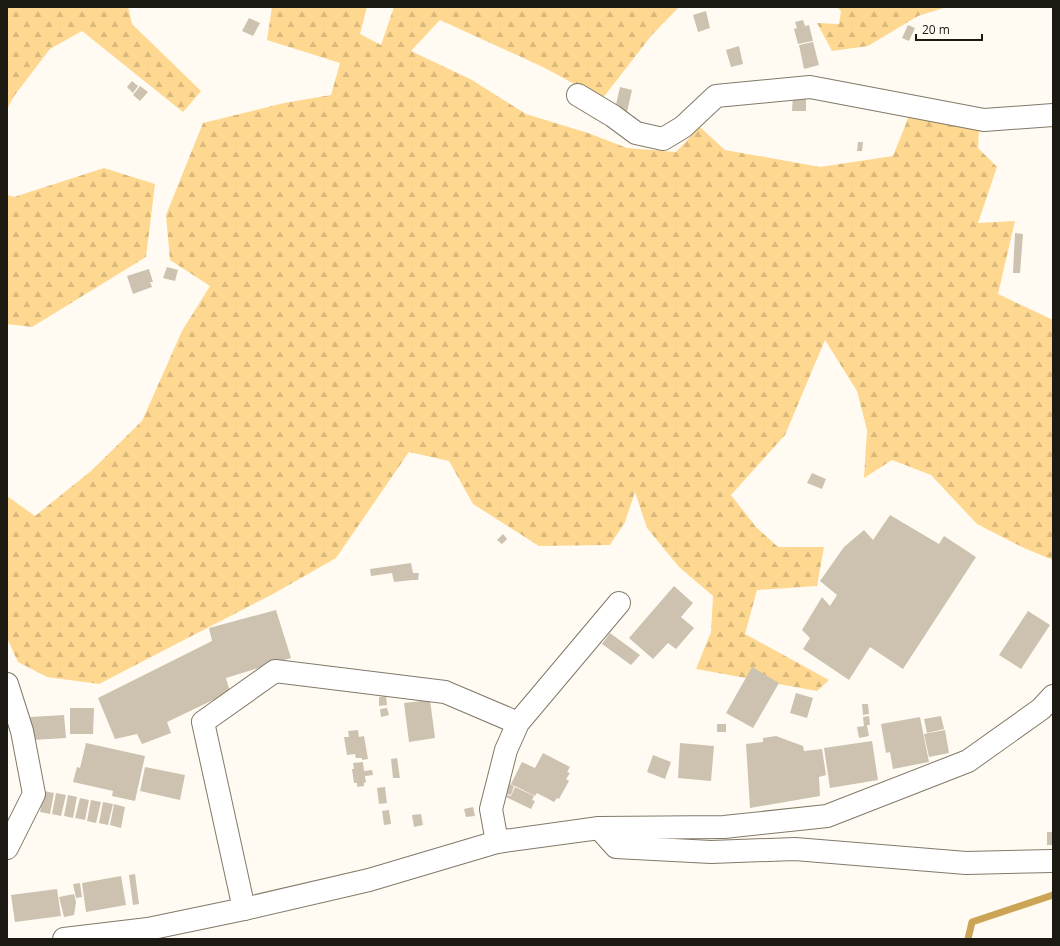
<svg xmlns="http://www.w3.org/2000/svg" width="1060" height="946" font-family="'Open Sans',sans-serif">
<defs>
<pattern id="forest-firs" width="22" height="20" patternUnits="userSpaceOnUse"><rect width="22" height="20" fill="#fed890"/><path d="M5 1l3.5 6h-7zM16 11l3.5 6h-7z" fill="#d9b97b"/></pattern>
</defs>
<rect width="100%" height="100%" fill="#fffbf3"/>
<path fill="url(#forest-firs)" d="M 7,7 L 128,7 L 132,24 L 201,91 L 183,112 L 82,31 L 50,49 L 14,96 L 7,109 Z
M 272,7 L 367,7 L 360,34 L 381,45 L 394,7 L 679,7 L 651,36 L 602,99 L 543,67 L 440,20 L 411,51 L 472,80 L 526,114 L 588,133 L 627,148 L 676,152 L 700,127 L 725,150 L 820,167 L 893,156 L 911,111 L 979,130 L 978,148 L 997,167 L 978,223 L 1015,221 L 998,294 L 1053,320 L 1053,560 L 1024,548 L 977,524 L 931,475 L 892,460 L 864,478 L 867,430 L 857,391 L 825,340 L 785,435 L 731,495 L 756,527 L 778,547 L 824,547 L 817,586 L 757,590 L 745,634 L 829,680 L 817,691 L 696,669 L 711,632 L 713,596 L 679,567 L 647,528 L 635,492 L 625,522 L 610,545 L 539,546 L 473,504 L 449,461 L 409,452 L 336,558 L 273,594 L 99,684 L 47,677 L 18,662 L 7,638 L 7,496 L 35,516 L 91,471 L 142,421 L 182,331 L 210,286 L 170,260 L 166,215 L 203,123 L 284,103 L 331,95 L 340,63 L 267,40 Z
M 837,7 L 947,7 L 918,16 L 868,46 L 832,51 L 817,23 L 839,24 L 841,11 Z
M 104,168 L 155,184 L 146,257 L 32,327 L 7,324 L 7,195 L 14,197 Z"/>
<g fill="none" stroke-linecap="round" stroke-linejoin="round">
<path stroke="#cba455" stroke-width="7" d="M 968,939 L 972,922 L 1053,895"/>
</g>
<path fill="#ccc2af" d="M 706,11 L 710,28 L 698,32 L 693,15 Z
M 249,18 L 260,23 L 253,36 L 242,31 Z
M 803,20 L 805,26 L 798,28 L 809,25 L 813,41 L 798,44 L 794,29 L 797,28 L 795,22 Z
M 908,25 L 915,28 L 909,41 L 902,38 Z
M 813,42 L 819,65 L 804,69 L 799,45 Z
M 739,46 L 743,64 L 731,67 L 726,50 Z
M 132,81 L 138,86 L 133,93 L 127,87 Z
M 140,86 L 148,92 L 140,101 L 133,95 Z
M 620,87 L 632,90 L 627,112 L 615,109 Z
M 793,95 L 806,95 L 806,111 L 792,111 Z
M 858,142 L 863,142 L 862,151 L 857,151 Z
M 1015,233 L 1023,234 L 1020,273 L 1013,273 Z
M 167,267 L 178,270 L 175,281 L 163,278 Z
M 149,269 L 153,282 L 150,282 L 152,287 L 133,294 L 127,276 Z
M 812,473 L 826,479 L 822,489 L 807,483 Z
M 890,515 L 939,544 L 944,536 L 976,557 L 903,669 L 870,647 L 849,680 L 803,649 L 810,638 L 802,630 L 822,597 L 830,606 L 837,595 L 820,581 L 844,547 L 864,530 L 873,540 Z
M 503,534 L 507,539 L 502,544 L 497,540 Z
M 411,563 L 413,573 L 419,573 L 418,580 L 412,580 L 394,582 L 392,573 L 371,576 L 370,569 Z
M 674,586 L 693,603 L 681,617 L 694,628 L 676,649 L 668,643 L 653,659 L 629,638 Z
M 276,610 L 291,658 L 226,678 L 230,692 L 167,722 L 171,733 L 142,744 L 137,734 L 115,739 L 98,698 L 212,641 L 209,628 Z
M 1028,611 L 1050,625 L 1021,669 L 999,655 Z
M 610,633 L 640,655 L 631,665 L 602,644 Z
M 752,667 L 779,683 L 753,728 L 726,713 Z
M 796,693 L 813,698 L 807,718 L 790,713 Z
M 386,696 L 387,705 L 379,706 L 379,697 Z
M 430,700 L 435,738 L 409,742 L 404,703 Z
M 862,704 L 868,704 L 869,714 L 863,715 Z
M 70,708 L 94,708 L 93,734 L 70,734 Z
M 387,708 L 389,715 L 381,717 L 380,709 Z
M 64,715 L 66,738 L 32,740 L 30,717 Z
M 869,716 L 870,725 L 867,725 L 869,736 L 859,738 L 857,727 L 864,726 L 863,717 Z
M 941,716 L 944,729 L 927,733 L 924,719 Z
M 920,717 L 929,762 L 893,769 L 890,752 L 886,753 L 881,724 Z
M 717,724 L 726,724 L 726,732 L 717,732 Z
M 358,730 L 359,737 L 364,736 L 368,759 L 362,760 L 362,758 L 356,758 L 355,754 L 347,755 L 344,737 L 349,737 L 348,731 Z
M 945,730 L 949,753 L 929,757 L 924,734 Z
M 776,736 L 803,746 L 804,751 L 822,749 L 826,775 L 819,777 L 820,796 L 750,808 L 746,744 L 763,742 L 763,738 Z
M 872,741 L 878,780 L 830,788 L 824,748 Z
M 86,743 L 145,756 L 135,801 L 112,796 L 113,791 L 73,782 L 77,767 L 80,768 Z
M 680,743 L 714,746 L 711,781 L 678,778 Z
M 543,753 L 570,767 L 567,772 L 570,773 L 566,779 L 569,781 L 559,799 L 557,798 L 554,802 L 537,793 L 535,796 L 511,784 L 522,762 L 535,768 Z
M 653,755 L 671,762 L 665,779 L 647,772 Z
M 397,758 L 400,778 L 393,778 L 391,759 Z
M 363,762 L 364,771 L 372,770 L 373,775 L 365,776 L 366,782 L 364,783 L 364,786 L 357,787 L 357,783 L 354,783 L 352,769 L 354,769 L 353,763 Z
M 145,767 L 185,775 L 180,800 L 140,791 Z
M 507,779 L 511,780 L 510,785 L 510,784 L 514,786 L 511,795 L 503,793 Z
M 385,787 L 387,803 L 379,804 L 377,788 Z
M 515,787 L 534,796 L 532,800 L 535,801 L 531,809 L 506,797 L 507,795 L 511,796 Z
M 44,791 L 54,793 L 50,814 L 40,812 Z
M 56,793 L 66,795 L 61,816 L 52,814 Z
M 68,795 L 77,797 L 73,818 L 64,816 Z
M 80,798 L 89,800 L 85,820 L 75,818 Z
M 91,800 L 101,802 L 96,823 L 87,821 Z
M 103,802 L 113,804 L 108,825 L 99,823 Z
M 114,804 L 125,807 L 121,828 L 110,825 Z
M 473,807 L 475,816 L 466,817 L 464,809 Z
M 389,810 L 391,824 L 384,825 L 382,811 Z
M 421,814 L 423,825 L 414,827 L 412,815 Z
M 1047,832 L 1053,832 L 1053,845 L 1047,845 Z
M 135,874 L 139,904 L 133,905 L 129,875 Z
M 121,876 L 126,905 L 86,912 L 82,883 Z
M 80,883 L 82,897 L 76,898 L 73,884 Z
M 57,889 L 61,916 L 15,922 L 11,895 Z
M 74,894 L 76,902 L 74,915 L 64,917 L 59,897 Z"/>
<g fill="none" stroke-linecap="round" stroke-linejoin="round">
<defs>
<path id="minor" d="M 578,95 L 613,116 L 636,133 L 663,139 L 683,127 L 716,96 L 810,87 L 984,120 L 1053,115
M 7,684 L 22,731 L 34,794 L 7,848
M 599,828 L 616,847 L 711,852 L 795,849 L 966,863 L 1053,861
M 497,842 L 491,809 L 506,750 L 518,723 L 619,603
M 244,909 L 203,722 L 275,671 L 445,692 L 518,723"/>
<path id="tertiary" d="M 64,939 L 148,929 L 244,909 L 369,880 L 497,842 L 599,828 L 724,827 L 827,816 L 968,761 L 1041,709 L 1053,696"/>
</defs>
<use href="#minor" stroke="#827968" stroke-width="24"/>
<use href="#tertiary" stroke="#827968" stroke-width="24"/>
<use href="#minor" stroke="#fff" stroke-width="22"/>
<use href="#tertiary" stroke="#fff" stroke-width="22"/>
</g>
<rect width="1060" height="946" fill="none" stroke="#1c1912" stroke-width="16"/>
<path d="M916 34v6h66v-6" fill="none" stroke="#1c1912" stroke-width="2"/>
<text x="922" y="34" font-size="12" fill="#1c1912" stroke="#fffbf3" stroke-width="3" paint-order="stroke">20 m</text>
</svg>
